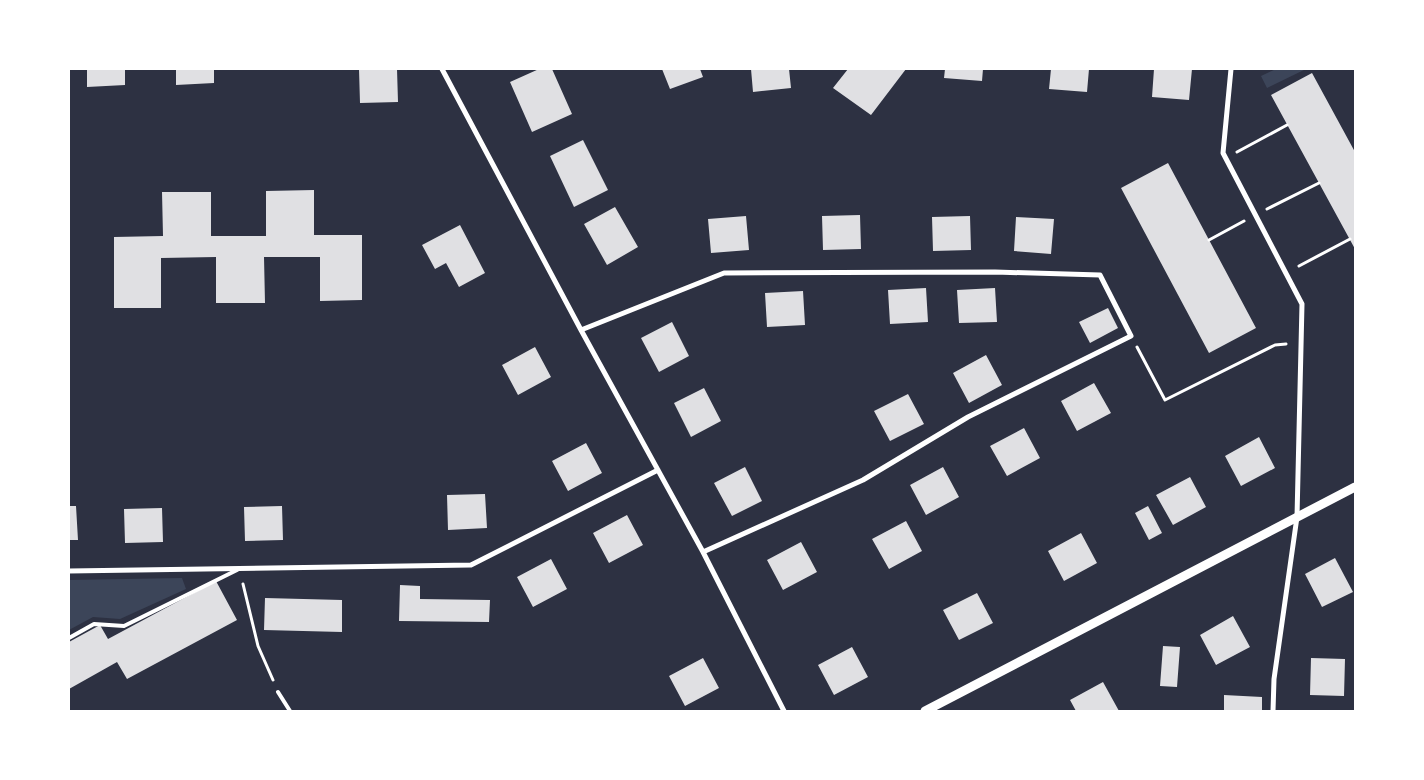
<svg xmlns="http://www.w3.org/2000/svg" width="1424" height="780" font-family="Mulish,sans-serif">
<rect width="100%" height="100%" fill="#2d3142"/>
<path fill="#3c4559" d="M 1276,69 L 1306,69 L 1267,88 L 1261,76 Z
M 182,578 L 186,589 L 120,619 L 93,617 L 69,630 L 69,580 Z"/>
<path fill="#e0e0e3" d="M 87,69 L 125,69 L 125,85 L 87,87 Z
M 176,69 L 214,69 L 214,83 L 176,85 Z
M 359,69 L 397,69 L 398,102 L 360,103 Z
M 539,69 L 552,69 L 572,114 L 532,132 L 510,82 Z
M 662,69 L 700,69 L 703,77 L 670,89 Z
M 751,69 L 789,69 L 791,88 L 753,92 Z
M 848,69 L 906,69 L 871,115 L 833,88 Z
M 945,69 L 983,69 L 982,81 L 944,78 Z
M 1051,69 L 1089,69 L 1087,92 L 1049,89 Z
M 1154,69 L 1192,69 L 1189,100 L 1152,97 Z
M 1312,73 L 1355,152 L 1355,249 L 1271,95 Z
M 583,140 L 608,190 L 574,207 L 550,156 Z
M 1168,163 L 1256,328 L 1209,353 L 1121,188 Z
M 314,190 L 314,235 L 362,235 L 362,300 L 320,301 L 320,257 L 264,257 L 265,303 L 216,303 L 216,257 L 161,258 L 161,308 L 114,308 L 114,237 L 163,236 L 162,192 L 211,192 L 211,236 L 266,236 L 266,191 Z
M 615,207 L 638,247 L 607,265 L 584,224 Z
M 860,215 L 861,249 L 823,250 L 822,216 Z
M 746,216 L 749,250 L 711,253 L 708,219 Z
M 970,216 L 971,250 L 933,251 L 932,217 Z
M 1016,217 L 1054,219 L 1051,254 L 1014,251 Z
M 460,225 L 485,273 L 459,287 L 446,263 L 435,269 L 422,245 Z
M 926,288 L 928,322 L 890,324 L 888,290 Z
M 995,288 L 997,322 L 959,323 L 957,290 Z
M 803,291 L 805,325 L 767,327 L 765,293 Z
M 1108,308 L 1118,328 L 1090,343 L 1079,322 Z
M 672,322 L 689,356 L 659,372 L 641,338 Z
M 535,347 L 551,377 L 518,395 L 502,365 Z
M 986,355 L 1002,385 L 969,403 L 953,373 Z
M 1094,383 L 1111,413 L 1077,431 L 1061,401 Z
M 704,388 L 721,421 L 691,437 L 674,403 Z
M 908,394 L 924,424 L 890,441 L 874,411 Z
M 1024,428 L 1040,458 L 1007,476 L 990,446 Z
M 1259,437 L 1275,468 L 1241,486 L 1225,456 Z
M 586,443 L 602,473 L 568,491 L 552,461 Z
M 745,467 L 762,501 L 732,516 L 714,483 Z
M 943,467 L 959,497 L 926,515 L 910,485 Z
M 1190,477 L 1206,507 L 1173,525 L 1156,495 Z
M 485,494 L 487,528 L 448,530 L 447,495 Z
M 69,506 L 76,506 L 78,540 L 69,540 Z
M 282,506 L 283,540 L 245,541 L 244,507 Z
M 1148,506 L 1162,533 L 1149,540 L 1135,513 Z
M 162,508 L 163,542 L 125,543 L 124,509 Z
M 627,515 L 643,545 L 609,563 L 593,533 Z
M 906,521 L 922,551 L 889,569 L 872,539 Z
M 1081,533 L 1097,563 L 1064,581 L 1048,551 Z
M 801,542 L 817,572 L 783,590 L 767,560 Z
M 1335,558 L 1353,592 L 1322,607 L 1305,574 Z
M 551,559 L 567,589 L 533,607 L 517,577 Z
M 216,581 L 237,620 L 127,679 L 117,662 L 69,689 L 69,642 L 100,625 L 108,639 Z
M 400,585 L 420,586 L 420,599 L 490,600 L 489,622 L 399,621 Z
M 977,593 L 993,623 L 959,640 L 943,610 Z
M 265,598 L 342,600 L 342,632 L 264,630 Z
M 1233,616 L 1250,647 L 1216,665 L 1200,635 Z
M 1163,646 L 1180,647 L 1177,687 L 1160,686 Z
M 852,647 L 868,677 L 834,695 L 818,665 Z
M 703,658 L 719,688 L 685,706 L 669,676 Z
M 1311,658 L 1345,659 L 1344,696 L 1310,695 Z
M 1103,682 L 1119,711 L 1076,711 L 1070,700 Z
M 1224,695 L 1262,697 L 1262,711 L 1224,711 Z"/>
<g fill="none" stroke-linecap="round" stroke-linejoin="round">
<path stroke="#fff" stroke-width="3" d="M 1237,152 L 1287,125
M 1267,209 L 1319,183
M 1209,240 L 1244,221
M 1299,266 L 1350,239
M 1137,347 L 1165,400 L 1275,345 L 1286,344
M 243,584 L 258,646 L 273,680"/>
<path stroke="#fff" stroke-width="4" d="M 69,638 L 94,624 L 124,626 L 237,570
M 278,692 L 290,711"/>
<path stroke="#fff" stroke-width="5" d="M 442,69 L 581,330 L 703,552 L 784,711
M 1231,69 L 1223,153 L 1302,304 L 1297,517 L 1274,679 L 1273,711
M 581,330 L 724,273 L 995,272 L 1100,275 L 1131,336 L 968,417 L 863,480 L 703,552
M 69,571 L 471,565 L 658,470"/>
<path stroke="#fff" stroke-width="9" d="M 925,711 L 1355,487"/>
</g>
<rect width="1424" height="780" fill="none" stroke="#ffffff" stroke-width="140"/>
</svg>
